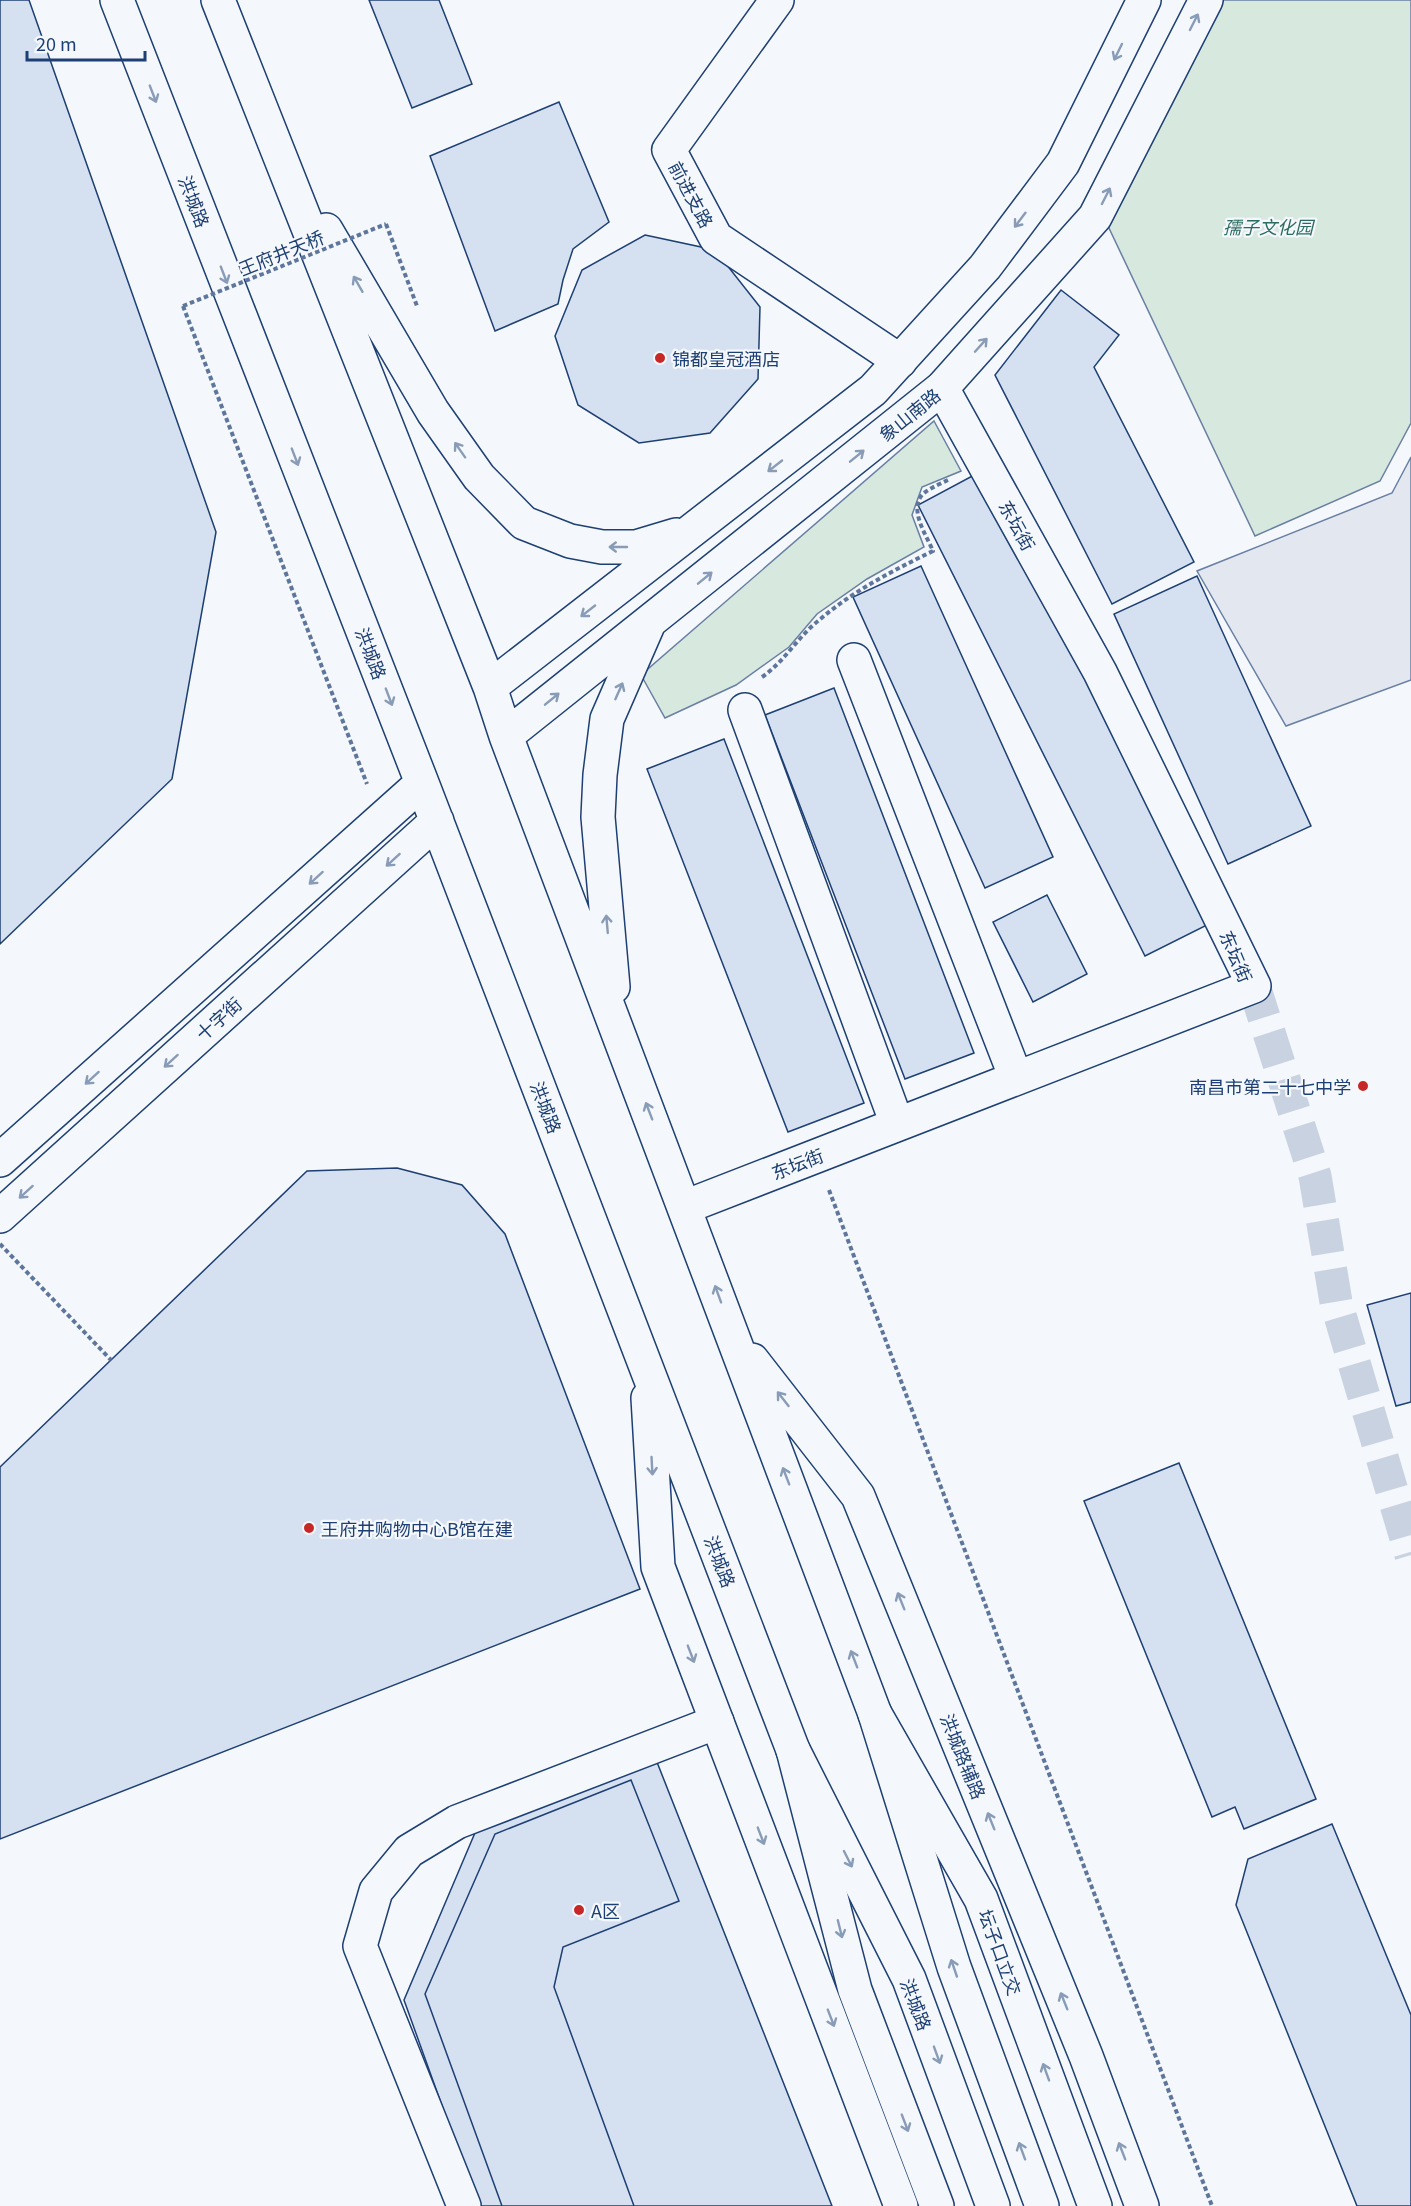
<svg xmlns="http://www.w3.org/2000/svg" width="1411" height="2206" font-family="Georgia,'Noto Sans SC',serif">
<rect width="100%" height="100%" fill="#f4f7fb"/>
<path fill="#d7e8df" stroke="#687fa3" stroke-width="1.5" d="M 1223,0 L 1411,0 L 1411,423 L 1380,481 L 1255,536 L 1108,226 Z
M 934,421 L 961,471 L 922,487 L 912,515 L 924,547 L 867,579 L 817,614 L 789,647 L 736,685 L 665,718 L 641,675 Z"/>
<path fill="#e3e8f0" stroke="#687fa3" stroke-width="1.5" d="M 1411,457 L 1411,680 L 1286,726 L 1197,571 L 1392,493 Z"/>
<path fill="#d5e0f0" stroke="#1d3f73" stroke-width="1.5" d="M 0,0 L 29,0 L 216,532 L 172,779 L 0,944 Z
M 369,0 L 439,0 L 472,84 L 412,108 Z
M 559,102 L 609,222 L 573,249 L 563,280 L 558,304 L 495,331 L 430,156 Z
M 645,235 L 715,250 L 760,307 L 758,379 L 710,433 L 639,443 L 578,405 L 555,336 L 582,270 Z
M 1061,290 L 1119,335 L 1094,367 L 1194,562 L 1112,604 L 995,375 Z
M 976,474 L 1215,921 L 1145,956 L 918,505 Z
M 921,566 L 1053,857 L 985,888 L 853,597 Z
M 1197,576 L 1311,826 L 1228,864 L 1114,614 Z
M 834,688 L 974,1053 L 905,1079 L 765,715 Z
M 724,739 L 864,1103 L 788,1132 L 647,769 Z
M 1047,895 L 1087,974 L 1033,1002 L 993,922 Z
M 397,1168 L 462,1185 L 505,1234 L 640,1589 L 0,1839 L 0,1467 L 307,1171 Z
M 1411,1293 L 1411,1402 L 1396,1406 L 1367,1305 Z
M 1179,1463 L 1316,1799 L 1244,1829 L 1235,1807 L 1212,1817 L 1084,1501 Z
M 653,1752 L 832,2206 L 478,2206 L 404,2000 L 480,1821 Z
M 631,1780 L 679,1901 L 563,1947 L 554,1987 L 634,2206 L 502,2206 L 425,1994 L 495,1834 Z
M 1332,1824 L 1411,2015 L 1411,2206 L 1357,2206 L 1236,1905 L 1248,1859 Z"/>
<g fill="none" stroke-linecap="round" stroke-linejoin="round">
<path stroke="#c9d2e0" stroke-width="33" stroke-dasharray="33 16" stroke-linecap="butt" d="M 1254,986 L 1315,1176 L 1336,1302 L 1411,1555"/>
<defs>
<path id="minor" d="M 777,0 L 669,150 L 716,238 L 900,361
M 854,660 L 1016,1078
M 745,710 L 897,1124
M 685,1207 L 1254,986 L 1100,672 L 942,388
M 464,2206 L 360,1946 L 376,1891 L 409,1851 L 457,1822 L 717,1722"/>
<path id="major" d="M 117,0 L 422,783 L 793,1750 L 909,1979 L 993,2206
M 218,0 L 490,687 L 506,736 L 875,1714 L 954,1967 L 1042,2206
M 326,230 L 433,412 L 479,477 L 524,523 L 570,541 L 602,547 L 636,547 L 676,535
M 490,687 L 873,390 L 985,267 L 1063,163 L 1144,0
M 506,736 L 942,388 L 1095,217 L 1206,0
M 613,987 L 598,817 L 600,775 L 607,719 L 648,625
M 0,1160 L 422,783
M 0,1216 L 437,821
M 752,1360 L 858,1496 L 1086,2056 L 1142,2206
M 648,1398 L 658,1567 L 901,2206"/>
<path id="highway" d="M 875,1714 L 981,1899 L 1095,2206
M 793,1750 L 855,1990 L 937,2206"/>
</defs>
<use href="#minor" stroke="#1d3f73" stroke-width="36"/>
<use href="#major" stroke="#1d3f73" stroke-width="36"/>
<use href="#highway" stroke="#1d3f73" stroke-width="36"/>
<path stroke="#5e769c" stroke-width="4" stroke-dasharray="4.5 3" stroke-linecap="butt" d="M 386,224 L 417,306
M 183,306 L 367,784
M 762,677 C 784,662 797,638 818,621 C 853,591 892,571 933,551 C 927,536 907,508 924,493 C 932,487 942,483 950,479
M 829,1190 L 1212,2206"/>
<use href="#minor" stroke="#f4f7fb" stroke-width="33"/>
<use href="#major" stroke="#f4f7fb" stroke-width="33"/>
<use href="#highway" stroke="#f4f7fb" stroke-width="33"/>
<path stroke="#5e769c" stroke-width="4" stroke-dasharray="4.5 3" stroke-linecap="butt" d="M 183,306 L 386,224
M 0,1244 L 111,1360"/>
</g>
<defs><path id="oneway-shaft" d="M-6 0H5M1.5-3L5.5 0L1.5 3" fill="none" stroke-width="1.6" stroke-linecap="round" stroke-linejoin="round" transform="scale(1.5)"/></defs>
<g stroke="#889bb7">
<use href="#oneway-shaft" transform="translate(1194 22) rotate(-63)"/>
<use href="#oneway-shaft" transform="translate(1118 52) rotate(116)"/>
<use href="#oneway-shaft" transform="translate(153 94) rotate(69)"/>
<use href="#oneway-shaft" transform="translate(1106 196) rotate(-63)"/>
<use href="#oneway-shaft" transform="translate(1020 220) rotate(127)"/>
<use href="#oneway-shaft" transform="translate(224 275) rotate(69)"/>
<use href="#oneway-shaft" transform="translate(358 284) rotate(-120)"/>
<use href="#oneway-shaft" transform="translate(981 345) rotate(-48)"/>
<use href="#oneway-shaft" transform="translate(460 450) rotate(-125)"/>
<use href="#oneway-shaft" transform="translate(857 456) rotate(-39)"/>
<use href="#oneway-shaft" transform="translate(295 457) rotate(69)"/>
<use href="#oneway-shaft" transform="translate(775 466) rotate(142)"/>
<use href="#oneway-shaft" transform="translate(618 547) rotate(-180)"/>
<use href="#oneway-shaft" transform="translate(705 578) rotate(-39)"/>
<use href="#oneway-shaft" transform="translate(588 611) rotate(142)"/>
<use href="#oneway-shaft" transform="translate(619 691) rotate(-66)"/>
<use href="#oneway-shaft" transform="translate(389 697) rotate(69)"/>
<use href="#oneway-shaft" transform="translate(552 699) rotate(-39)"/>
<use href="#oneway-shaft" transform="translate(393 860) rotate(138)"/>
<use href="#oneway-shaft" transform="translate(316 878) rotate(138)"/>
<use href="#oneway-shaft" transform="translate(607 924) rotate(-95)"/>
<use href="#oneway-shaft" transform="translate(171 1061) rotate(138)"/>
<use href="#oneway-shaft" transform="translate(92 1078) rotate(138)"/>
<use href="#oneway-shaft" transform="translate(649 1111) rotate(-111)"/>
<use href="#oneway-shaft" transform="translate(26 1192) rotate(138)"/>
<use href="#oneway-shaft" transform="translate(718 1294) rotate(-110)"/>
<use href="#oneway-shaft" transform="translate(783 1399) rotate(-128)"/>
<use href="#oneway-shaft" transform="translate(652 1466) rotate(87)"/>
<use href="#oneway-shaft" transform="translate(786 1476) rotate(-111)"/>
<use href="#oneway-shaft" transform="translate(901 1601) rotate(-112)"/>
<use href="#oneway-shaft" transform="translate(691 1654) rotate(69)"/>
<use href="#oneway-shaft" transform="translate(854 1659) rotate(-111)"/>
<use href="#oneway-shaft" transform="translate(991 1821) rotate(-112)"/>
<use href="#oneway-shaft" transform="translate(761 1836) rotate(69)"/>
<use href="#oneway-shaft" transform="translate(848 1859) rotate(63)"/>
<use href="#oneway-shaft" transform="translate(840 1929) rotate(76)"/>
<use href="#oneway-shaft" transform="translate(954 1968) rotate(-109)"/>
<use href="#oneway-shaft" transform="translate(1064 2001) rotate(-112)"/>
<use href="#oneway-shaft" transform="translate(831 2018) rotate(69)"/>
<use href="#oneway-shaft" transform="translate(937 2055) rotate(70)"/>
<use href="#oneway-shaft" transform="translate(1046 2072) rotate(-110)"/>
<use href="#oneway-shaft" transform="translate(905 2123) rotate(69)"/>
<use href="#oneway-shaft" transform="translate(1022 2151) rotate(-110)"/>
<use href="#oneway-shaft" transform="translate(1122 2151) rotate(-111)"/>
</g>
<g fill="#c62828" stroke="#f4f7fb" stroke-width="2">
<circle cx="660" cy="358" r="6"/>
<circle cx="1363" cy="1086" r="6"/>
<circle cx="309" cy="1528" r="6"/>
<circle cx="579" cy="1910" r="6"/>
</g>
<g text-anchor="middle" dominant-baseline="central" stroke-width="4.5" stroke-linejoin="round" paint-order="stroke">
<g font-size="18" fill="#1d3f73" stroke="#f4f7fb">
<text transform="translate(692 194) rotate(62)">前进支路</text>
<text transform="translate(195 201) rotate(69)">洪城路</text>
<text transform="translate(281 252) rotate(-22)">王府井天桥</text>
<text transform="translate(909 414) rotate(-39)">象山南路</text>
<text transform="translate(1018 525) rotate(61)">东坛街</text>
<text transform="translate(372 653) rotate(69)">洪城路</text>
<text transform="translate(1237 956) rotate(67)">东坛街</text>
<text transform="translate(218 1018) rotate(-42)">十字街</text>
<text transform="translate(547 1107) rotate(69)">洪城路</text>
<text transform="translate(797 1163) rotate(-21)">东坛街</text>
<text transform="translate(721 1561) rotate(69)">洪城路</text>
<text transform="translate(964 1756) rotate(68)">洪城路辅路</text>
<text transform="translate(1001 1952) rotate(70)">坛子口立交</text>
<text transform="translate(917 2004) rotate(69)">洪城路</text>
</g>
<g font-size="18" font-style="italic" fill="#2c6c60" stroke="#f4f7fb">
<text x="1268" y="226">孺子文化园</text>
</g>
<g font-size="18" fill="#1d3f73" stroke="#f4f7fb" text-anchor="start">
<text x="672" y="358">锦都皇冠酒店</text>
<text x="1351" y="1086" text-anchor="end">南昌市第二十七中学</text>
<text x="321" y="1528">王府井购物中心B馆在建</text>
<text x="591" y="1910">A区</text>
</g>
</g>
<path d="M27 51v9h118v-9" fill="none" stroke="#1d3f73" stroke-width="3"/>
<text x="36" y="51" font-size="18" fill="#1d3f73" stroke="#f4f7fb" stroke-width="4.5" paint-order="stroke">20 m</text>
</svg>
